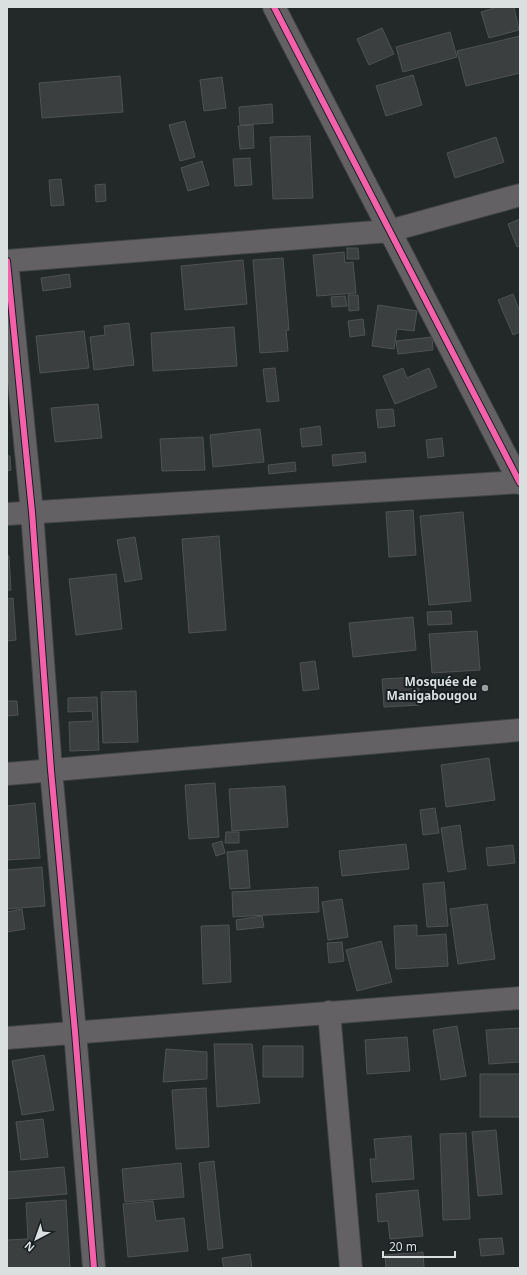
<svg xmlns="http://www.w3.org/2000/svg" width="527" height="1275" font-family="'Noto Sans',sans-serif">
<rect width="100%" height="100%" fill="#232829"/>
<path fill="#3b3f40" stroke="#4e5253" d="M 497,7 L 514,7 L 519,30 L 489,38 L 481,12 Z
M 382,28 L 394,54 L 369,65 L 357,39 Z
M 450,32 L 457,57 L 403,72 L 396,47 Z
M 520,36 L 520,73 L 466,86 L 457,51 Z
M 413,75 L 422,105 L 386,116 L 376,86 Z
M 120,76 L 123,112 L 42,118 L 39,83 Z
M 222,77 L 226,108 L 204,111 L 200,80 Z
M 272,104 L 273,123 L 240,125 L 239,107 Z
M 185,121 L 195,157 L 180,161 L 169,125 Z
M 253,125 L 254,148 L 240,149 L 238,126 Z
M 310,136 L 313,198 L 273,199 L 270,137 Z
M 496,137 L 504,162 L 455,178 L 447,153 Z
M 250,158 L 252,185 L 235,186 L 233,159 Z
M 202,161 L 209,185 L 188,191 L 181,168 Z
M 61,179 L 64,205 L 51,206 L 49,180 Z
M 105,184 L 106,201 L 96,202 L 95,185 Z
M 520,219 L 520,246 L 517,247 L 508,224 Z
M 347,248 L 358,248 L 359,259 L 347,259 Z
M 344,252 L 345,263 L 353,262 L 356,293 L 317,296 L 313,255 Z
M 283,258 L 289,330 L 286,330 L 288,351 L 260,353 L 253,260 Z
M 243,260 L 247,304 L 185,310 L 181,266 Z
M 69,274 L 71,287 L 43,291 L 41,278 Z
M 513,294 L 520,312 L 520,332 L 513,335 L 498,300 Z
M 348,295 L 358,295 L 359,310 L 349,311 Z
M 345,296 L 347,306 L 332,307 L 331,297 Z
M 378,305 L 417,311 L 414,331 L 397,329 L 394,349 L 372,346 Z
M 363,319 L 365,335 L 350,337 L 348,321 Z
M 129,323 L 134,365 L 94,370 L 90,337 L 105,335 L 104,326 Z
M 234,327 L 237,366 L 153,371 L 151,333 Z
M 84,331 L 89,368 L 40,373 L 36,336 Z
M 432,337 L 433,350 L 398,354 L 396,341 Z
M 275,368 L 279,401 L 267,402 L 263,369 Z
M 403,368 L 407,378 L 429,368 L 437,387 L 395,404 L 383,376 Z
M 98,404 L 102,438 L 55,442 L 51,408 Z
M 393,409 L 395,426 L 378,428 L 376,410 Z
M 320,426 L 322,445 L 302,447 L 300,429 Z
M 260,429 L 264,462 L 213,467 L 210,435 Z
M 203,437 L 205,470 L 162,471 L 160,439 Z
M 442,438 L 444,456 L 428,458 L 426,440 Z
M 365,452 L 366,462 L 333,466 L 332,455 Z
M 7,456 L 10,456 L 11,470 L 7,471 Z
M 295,462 L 296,471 L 269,474 L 268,465 Z
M 413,510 L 416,555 L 389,557 L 386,512 Z
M 463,512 L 471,601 L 429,605 L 420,516 Z
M 219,536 L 226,630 L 189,633 L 182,539 Z
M 135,537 L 142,579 L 125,582 L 117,540 Z
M 7,556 L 9,556 L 11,590 L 7,590 Z
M 116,574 L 122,629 L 76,635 L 69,579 Z
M 13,598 L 16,640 L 7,641 L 7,599 Z
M 451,611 L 452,624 L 428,625 L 427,612 Z
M 413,617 L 416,650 L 353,657 L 349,623 Z
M 477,631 L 480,670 L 432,673 L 429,634 Z
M 315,661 L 319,689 L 303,691 L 300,663 Z
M 418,677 L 420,705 L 384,707 L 382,679 Z
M 136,691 L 138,742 L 103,743 L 101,692 Z
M 97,697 L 99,750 L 70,751 L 69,722 L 93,721 L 92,711 L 68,712 L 68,698 Z
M 7,701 L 17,701 L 18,715 L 7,716 Z
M 489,758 L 495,800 L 446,807 L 441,765 Z
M 215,783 L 219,837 L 189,839 L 185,785 Z
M 285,786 L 288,827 L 232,831 L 229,789 Z
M 35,803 L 40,858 L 7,860 L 7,806 Z
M 435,808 L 439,833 L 423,835 L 420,810 Z
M 460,825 L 466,869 L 448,872 L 441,828 Z
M 226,832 L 239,832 L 239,843 L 225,843 Z
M 222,841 L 225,853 L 216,856 L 212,844 Z
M 406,844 L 409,869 L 342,876 L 339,851 Z
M 513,845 L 515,863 L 488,866 L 486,848 Z
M 247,850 L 250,888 L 230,889 L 227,852 Z
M 42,867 L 45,906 L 7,909 L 7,870 Z
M 444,882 L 448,926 L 427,927 L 423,884 Z
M 318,887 L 319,912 L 233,917 L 232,892 Z
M 342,899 L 348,937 L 328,940 L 322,902 Z
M 487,904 L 495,959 L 458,964 L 450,909 Z
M 22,909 L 25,929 L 7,932 L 7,912 Z
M 262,916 L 264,927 L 237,930 L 236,920 Z
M 229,925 L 231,982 L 203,984 L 201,926 Z
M 417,925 L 417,936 L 446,934 L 448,966 L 396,969 L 394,926 Z
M 381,941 L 392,982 L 357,991 L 346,950 Z
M 342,942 L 344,961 L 329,963 L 327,943 Z
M 457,1026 L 466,1076 L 441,1080 L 433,1030 Z
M 520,1028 L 520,1062 L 489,1064 L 486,1030 Z
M 407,1037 L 410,1071 L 367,1074 L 365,1040 Z
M 214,1044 L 252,1044 L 260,1103 L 217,1107 Z
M 263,1046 L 303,1046 L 303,1077 L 263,1077 Z
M 166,1049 L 207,1052 L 207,1079 L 163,1082 Z
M 44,1055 L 54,1110 L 22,1115 L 12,1061 Z
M 480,1074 L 520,1074 L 520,1117 L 480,1117 Z
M 206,1088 L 209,1147 L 176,1149 L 172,1090 Z
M 43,1119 L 48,1157 L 21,1160 L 16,1122 Z
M 496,1130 L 502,1194 L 478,1196 L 472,1132 Z
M 466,1133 L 470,1219 L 443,1220 L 440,1134 Z
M 411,1136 L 414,1179 L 372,1182 L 370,1159 L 376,1159 L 374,1139 Z
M 214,1161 L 223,1248 L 208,1250 L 199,1163 Z
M 181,1163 L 184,1197 L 125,1202 L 122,1169 Z
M 64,1167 L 67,1194 L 7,1199 L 7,1172 Z
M 418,1190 L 423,1236 L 390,1239 L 388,1221 L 378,1222 L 376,1194 Z
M 66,1200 L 70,1268 L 7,1268 L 7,1240 L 28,1239 L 26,1203 Z
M 153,1201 L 156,1221 L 184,1218 L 188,1251 L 128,1257 L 123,1204 Z
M 502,1238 L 504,1254 L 481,1256 L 479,1239 Z
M 423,1252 L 424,1268 L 386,1268 L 385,1255 Z
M 250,1254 L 252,1268 L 224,1268 L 222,1258 Z"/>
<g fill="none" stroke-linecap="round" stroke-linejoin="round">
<defs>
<path id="minor" d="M 274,7 L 520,483
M 7,261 L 32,512 L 51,770 L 75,1032 L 94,1268
M 7,261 L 389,231 L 520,195
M 7,514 L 520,482
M 7,774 L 520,730
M 329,1012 L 351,1268
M 7,1038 L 520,998"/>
</defs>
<use href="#minor" stroke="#414445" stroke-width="24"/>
<use href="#minor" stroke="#646164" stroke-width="22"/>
<defs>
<path id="cycleway" d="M 274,7 L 520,483
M 7,261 L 32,512 L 51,770 L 75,1032 L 94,1268"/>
</defs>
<use href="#cycleway" stroke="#181f21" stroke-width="8"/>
<use href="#cycleway" stroke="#f560ab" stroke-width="6"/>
</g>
<circle fill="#9a9fa0" stroke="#181f21" stroke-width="1.5" cx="485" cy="688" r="4"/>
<g text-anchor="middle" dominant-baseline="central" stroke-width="4" stroke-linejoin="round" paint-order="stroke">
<g font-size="12" font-weight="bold" fill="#dadfe0" stroke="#181f21" text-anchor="end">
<text x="477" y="681">Mosquée de<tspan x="477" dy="14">Manigabougou</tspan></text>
</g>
</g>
<rect width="527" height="1275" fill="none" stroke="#dadfe0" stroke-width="16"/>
<g transform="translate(36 1239) rotate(221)" stroke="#181f21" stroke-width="3" paint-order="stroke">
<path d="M0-3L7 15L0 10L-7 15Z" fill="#dadfe0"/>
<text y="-6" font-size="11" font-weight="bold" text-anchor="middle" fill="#dadfe0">N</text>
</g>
<path d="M383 1251v6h72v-6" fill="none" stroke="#dadfe0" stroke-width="2"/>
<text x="389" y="1251" font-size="12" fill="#dadfe0" stroke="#181f21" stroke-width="3" paint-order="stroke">20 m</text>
</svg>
